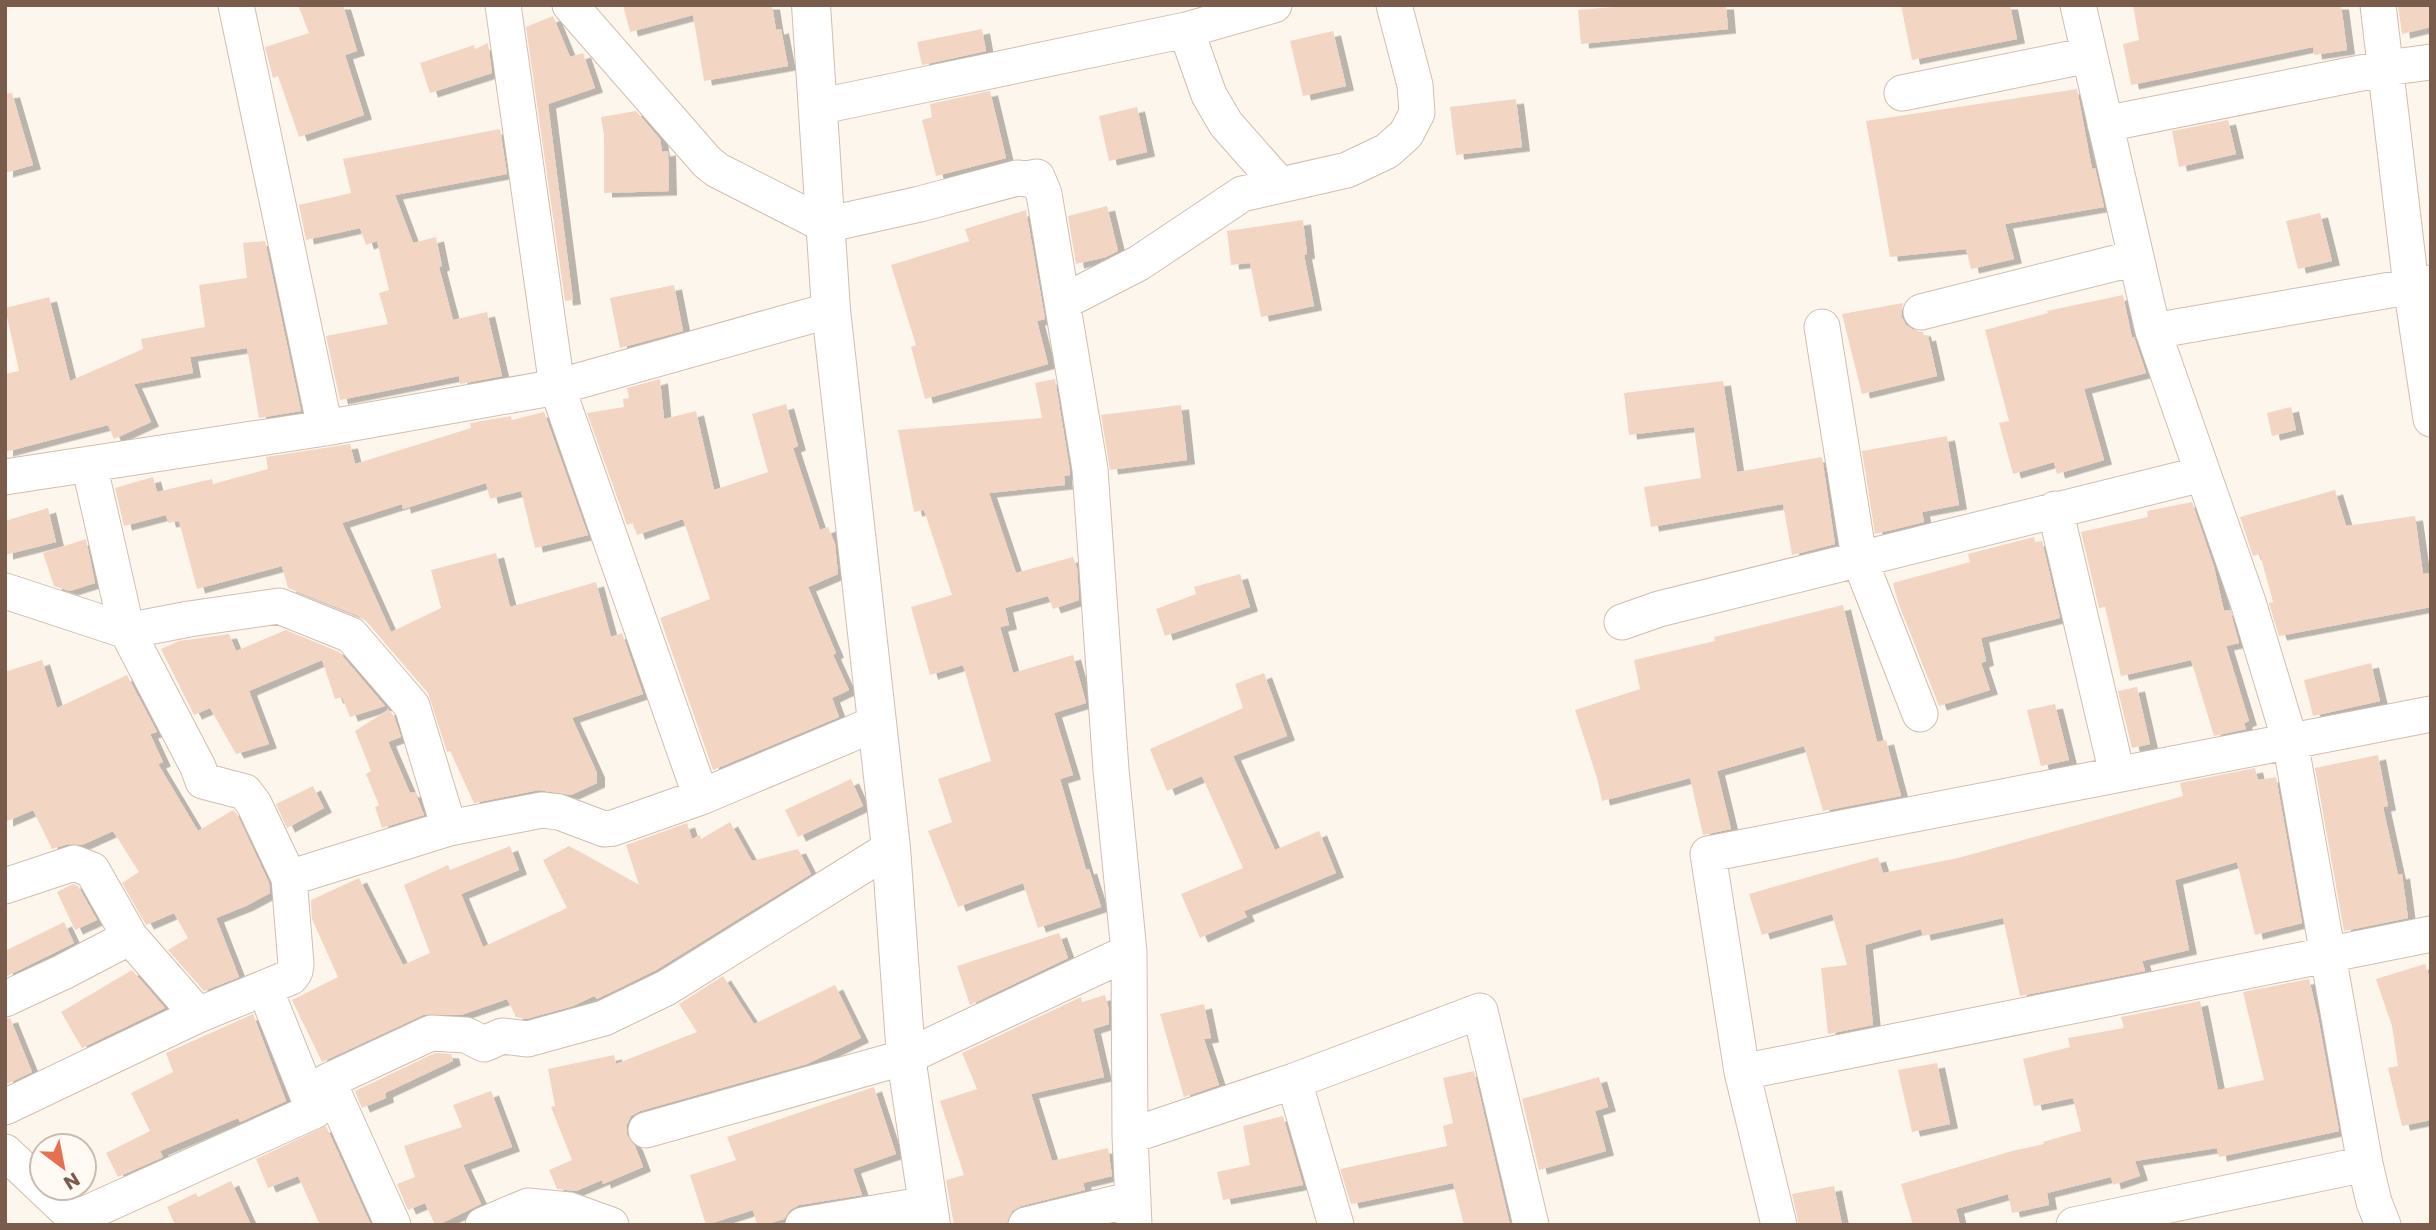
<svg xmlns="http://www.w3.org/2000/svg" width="2436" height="1230" font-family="Poppins,sans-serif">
<defs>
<filter id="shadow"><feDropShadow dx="8" dy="4.5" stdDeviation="0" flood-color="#0004"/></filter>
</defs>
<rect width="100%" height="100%" fill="#fdf6ec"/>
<path fill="#f3d5c3" filter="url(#shadow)" d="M 298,5 L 343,5 L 357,51 L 345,55 L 364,115 L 299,137 L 278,76 L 273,78 L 265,47 L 309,33 Z
M 623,5 L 772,5 L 776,30 L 781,29 L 788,66 L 704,81 L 693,15 L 630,32 Z
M 1635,5 L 1726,5 L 1728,29 L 1581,44 L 1578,10 Z
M 1901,5 L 2010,5 L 2017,39 L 1912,60 Z
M 2133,5 L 2341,5 L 2347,50 L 2314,55 L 2313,47 L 2131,85 L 2123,44 L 2139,40 Z
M 2398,5 L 2431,5 L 2431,27 L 2402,34 Z
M 553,16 L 570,57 L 583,53 L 595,88 L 548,104 L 573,300 L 565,301 L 526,27 Z
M 982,29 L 986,51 L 922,65 L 917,42 Z
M 1333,31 L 1346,86 L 1303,96 L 1290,41 Z
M 488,43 L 492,73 L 430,93 L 420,63 L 474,45 L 475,49 Z
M 2077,89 L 2092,169 L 2095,168 L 2104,207 L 2005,224 L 2014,259 L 1971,269 L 1966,249 L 1890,257 L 1866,121 Z
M 990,91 L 1006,158 L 936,176 L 922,120 L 932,117 L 930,104 Z
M 12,93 L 33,165 L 5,173 L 5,94 Z
M 1516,99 L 1522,147 L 1456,155 L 1450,107 Z
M 1137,107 L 1147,152 L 1109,161 L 1099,116 Z
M 636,111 L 660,139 L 662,152 L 668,151 L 669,191 L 604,193 L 604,135 L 601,117 Z
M 2228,120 L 2236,154 L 2179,167 L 2172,131 Z
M 500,129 L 507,174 L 395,195 L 413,243 L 436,237 L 442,266 L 439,267 L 453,320 L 487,312 L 502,376 L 460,384 L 459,376 L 340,400 L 326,336 L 388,324 L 379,293 L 389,290 L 377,241 L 366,245 L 360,228 L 306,240 L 299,205 L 351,193 L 343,159 Z
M 1107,206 L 1118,251 L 1106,257 L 1076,264 L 1068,216 Z
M 1026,210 L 1045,319 L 1037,321 L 1048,364 L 925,399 L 911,347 L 916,345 L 891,265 L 969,241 L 965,229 Z
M 2320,213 L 2332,261 L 2298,269 L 2286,221 Z
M 1303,220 L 1307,254 L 1304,255 L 1314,306 L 1261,317 L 1250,263 L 1231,265 L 1227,231 Z
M 265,241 L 301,411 L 259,418 L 247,348 L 190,357 L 193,373 L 134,384 L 151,422 L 114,439 L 108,425 L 5,452 L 5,374 L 19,371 L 5,308 L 49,297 L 70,381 L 143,349 L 141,339 L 205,327 L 199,285 L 247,278 L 243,243 Z
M 674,285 L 683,331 L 620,348 L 610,298 Z
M 2123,295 L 2132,338 L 2134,337 L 2146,373 L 2084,389 L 2104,460 L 2057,474 L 2054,462 L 2013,474 L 1999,423 L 2009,421 L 1985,330 L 2048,313 L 2047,311 Z
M 1903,303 L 1901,316 L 1906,325 L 1915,331 L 1923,332 L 1924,337 L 1928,336 L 1937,376 L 1862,394 L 1842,314 Z
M 660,379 L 664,419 L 696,411 L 714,490 L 768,472 L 752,414 L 786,404 L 798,446 L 793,448 L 820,530 L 828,527 L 835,544 L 838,574 L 808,587 L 836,653 L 833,655 L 849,690 L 832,698 L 839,717 L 713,770 L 660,618 L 710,599 L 683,519 L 637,535 L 633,523 L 627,525 L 587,413 L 624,407 L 623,399 L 629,398 L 627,388 Z
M 1055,379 L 1070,471 L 1070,475 L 1064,476 L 1065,485 L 989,493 L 1016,573 L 1073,557 L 1077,568 L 1079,600 L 1053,609 L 1048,596 L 1005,608 L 1009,625 L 1000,627 L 1013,673 L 1073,655 L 1086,703 L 1054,713 L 1073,775 L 1060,779 L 1086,870 L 1089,869 L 1101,907 L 1038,928 L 1023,883 L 958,907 L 928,831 L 952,822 L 938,779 L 991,761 L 963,665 L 930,675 L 911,607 L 952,595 L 924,510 L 914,512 L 898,430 L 1042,418 L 1035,383 Z
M 1723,381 L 1737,472 L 1822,457 L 1835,544 L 1792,555 L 1783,504 L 1651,527 L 1644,487 L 1701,478 L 1694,427 L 1629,435 L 1624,393 Z
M 1181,405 L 1187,460 L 1110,470 L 1101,415 Z
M 2291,407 L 2296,430 L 2272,436 L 2267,413 Z
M 544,412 L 588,535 L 535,548 L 521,491 L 490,499 L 486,483 L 403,509 L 402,504 L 342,523 L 391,632 L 441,608 L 431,570 L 496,553 L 510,607 L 596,582 L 611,637 L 622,633 L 643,694 L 572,718 L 597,773 L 597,783 L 571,795 L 539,790 L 474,803 L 450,751 L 447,752 L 428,693 L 366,621 L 359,616 L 288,588 L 282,566 L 197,589 L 179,521 L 168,523 L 166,515 L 124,526 L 115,488 L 153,477 L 157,492 L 212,479 L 213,484 L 268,469 L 266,457 L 350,444 L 355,464 L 471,428 L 470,423 L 511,416 L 512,420 Z
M 1947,436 L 1959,505 L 1922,512 L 1924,522 L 1875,534 L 1862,451 Z
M 2335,490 L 2346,526 L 2415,516 L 2423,574 L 2431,573 L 2431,607 L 2279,636 L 2269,603 L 2273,602 L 2260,554 L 2253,556 L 2240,517 Z
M 2192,502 L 2214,567 L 2224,611 L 2230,610 L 2239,643 L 2226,646 L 2249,721 L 2244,723 L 2246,729 L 2214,736 L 2191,660 L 2121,676 L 2105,607 L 2099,608 L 2081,532 L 2148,517 L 2147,511 Z
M 48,508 L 56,542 L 5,555 L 5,521 Z
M 2034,537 L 2035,542 L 2042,541 L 2060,618 L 1981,638 L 1986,661 L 1981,663 L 1990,690 L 1939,706 L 1898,602 L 1893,583 L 1970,562 L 1968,554 Z
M 86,539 L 95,583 L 70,591 L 54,586 L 43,553 Z
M 1240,574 L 1250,607 L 1165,636 L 1156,609 L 1196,594 L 1194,587 Z
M 1843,605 L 1877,742 L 1886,740 L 1901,796 L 1823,811 L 1804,746 L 1717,771 L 1731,829 L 1703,835 L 1690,778 L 1602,801 L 1597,778 L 1575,710 L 1640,689 L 1634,660 L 1715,641 L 1714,637 Z
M 286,630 L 339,652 L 385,706 L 350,717 L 342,697 L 335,699 L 322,660 L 249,691 L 269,744 L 236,754 L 210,708 L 194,715 L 161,649 L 179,641 L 229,634 L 236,651 Z
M 42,660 L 57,708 L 127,675 L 157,732 L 150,734 L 163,762 L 158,764 L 198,831 L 233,810 L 237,814 L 269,883 L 270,893 L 246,906 L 216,918 L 239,977 L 204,991 L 168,950 L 188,938 L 174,913 L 146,925 L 122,883 L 139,872 L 113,831 L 82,845 L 68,844 L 52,849 L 33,810 L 5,822 L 5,672 Z
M 2371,663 L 2380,701 L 2313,716 L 2304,680 Z
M 1264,673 L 1287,736 L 1233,756 L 1275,850 L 1319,831 L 1336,873 L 1244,911 L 1247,917 L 1200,938 L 1181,894 L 1243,868 L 1202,776 L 1167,791 L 1150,749 L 1243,708 L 1235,684 Z
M 2137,687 L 2150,744 L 2132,748 L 2118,691 Z
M 2055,704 L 2069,760 L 2041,766 L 2027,710 Z
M 387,708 L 394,716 L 401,737 L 388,742 L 410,793 L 415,792 L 424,815 L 382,828 L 375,807 L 379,805 L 366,774 L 371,771 L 355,731 L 388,710 Z
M 2378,755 L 2388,806 L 2383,807 L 2398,875 L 2402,874 L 2408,918 L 2344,931 L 2315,768 Z
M 2255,768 L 2258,780 L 2276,777 L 2302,923 L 2255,935 L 2237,862 L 2175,880 L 2189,950 L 2142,961 L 2145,971 L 2020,996 L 2003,918 L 1923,936 L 1921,929 L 1865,945 L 1873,1025 L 1828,1034 L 1821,968 L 1847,965 L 1832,914 L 1762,935 L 1749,894 L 1878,857 L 1883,873 L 1958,858 L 2183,796 L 2180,783 Z
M 851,779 L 863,806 L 798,837 L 785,810 Z
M 313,786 L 324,808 L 287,828 L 276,804 Z
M 730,822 L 752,861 L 798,849 L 811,874 L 656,970 L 597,999 L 594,996 L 573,1006 L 526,1019 L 516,1017 L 507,999 L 461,1015 L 423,1015 L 322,1062 L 292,1000 L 338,977 L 312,919 L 311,900 L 359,878 L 403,965 L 430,953 L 404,885 L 448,865 L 450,870 L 510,846 L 519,870 L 461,894 L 483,947 L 567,908 L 543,860 L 569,846 L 639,885 L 626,845 L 687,823 L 692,839 L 700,835 L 701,839 Z
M 73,884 L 78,886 L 97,920 L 75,930 L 57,892 Z
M 64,922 L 74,943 L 5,977 L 5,951 Z
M 1059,933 L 1068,958 L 970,1005 L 957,966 Z
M 2425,964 L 2431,982 L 2431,1120 L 2402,1126 L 2388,1068 L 2398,1066 L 2392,1026 L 2376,979 Z
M 132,970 L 165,1008 L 82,1048 L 61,1012 Z
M 723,976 L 754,1024 L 835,985 L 861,1038 L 807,1064 L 640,1111 L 631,1116 L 626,1126 L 627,1135 L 635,1146 L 643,1167 L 603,1184 L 602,1180 L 576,1191 L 557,1189 L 549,1170 L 572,1160 L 551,1107 L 555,1106 L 548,1069 L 614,1055 L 616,1064 L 697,1032 L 679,1004 Z
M 2309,979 L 2318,1017 L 2339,1131 L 2219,1157 L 2217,1148 L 2135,1161 L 2140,1176 L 2113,1185 L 2111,1177 L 2047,1193 L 2049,1205 L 2012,1213 L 2008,1194 L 1956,1209 L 1960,1225 L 1913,1225 L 1901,1184 L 2012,1151 L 2044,1144 L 2043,1142 L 2081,1131 L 2073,1098 L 2034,1106 L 2023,1059 L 2070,1047 L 2068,1038 L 2124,1028 L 2121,1017 L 2200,1001 L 2218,1090 L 2264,1080 L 2243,992 Z
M 1105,995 L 1109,1010 L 1109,1024 L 1093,1029 L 1104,1077 L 1031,1094 L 1052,1161 L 1108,1148 L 1112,1176 L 1083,1183 L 1085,1190 L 1021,1206 L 1012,1211 L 1006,1225 L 954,1225 L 946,1180 L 964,1175 L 940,1101 L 977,1089 L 962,1053 L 1081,997 L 1082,1002 Z
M 1204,1004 L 1211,1038 L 1204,1039 L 1219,1085 L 1184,1097 L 1160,1014 Z
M 253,1014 L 286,1101 L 240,1122 L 238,1118 L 160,1151 L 163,1157 L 118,1177 L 106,1153 L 150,1131 L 131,1093 L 173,1072 L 166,1053 Z
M 10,1018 L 32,1072 L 5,1085 L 5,1019 Z
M 435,1053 L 451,1054 L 453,1061 L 385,1093 L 386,1098 L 362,1108 L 355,1091 Z
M 1937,1063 L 1950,1124 L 1912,1132 L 1898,1070 Z
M 1474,1071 L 1510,1225 L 1464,1225 L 1453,1183 L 1351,1204 L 1340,1169 L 1447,1146 L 1443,1126 L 1453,1123 L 1443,1078 Z
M 1599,1077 L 1608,1107 L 1595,1111 L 1606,1151 L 1539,1170 L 1522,1099 Z
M 874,1087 L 896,1154 L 853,1169 L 862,1195 L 799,1205 L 790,1210 L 784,1219 L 763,1225 L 757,1225 L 753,1210 L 706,1225 L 690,1175 L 736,1160 L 727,1137 Z
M 491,1091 L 512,1147 L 463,1165 L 481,1204 L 438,1225 L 435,1225 L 425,1203 L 408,1210 L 397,1184 L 415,1177 L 404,1146 L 462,1127 L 453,1105 Z
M 1283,1116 L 1303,1185 L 1223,1200 L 1217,1172 L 1250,1165 L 1243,1126 Z
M 326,1126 L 371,1225 L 320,1225 L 298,1176 L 268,1188 L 256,1159 Z
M 231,1181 L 251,1225 L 175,1225 L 167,1207 L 196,1193 L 198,1197 Z
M 1834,1186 L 1842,1225 L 1799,1225 L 1792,1194 Z"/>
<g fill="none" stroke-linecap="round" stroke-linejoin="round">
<defs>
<path id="minor" d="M 236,5 L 325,428
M 570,5 L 707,162 L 717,170 L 825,225 L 920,204 L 1017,178 L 1027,179 L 1037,177 L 1044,194 L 1090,469 L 1111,770 L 1129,952 L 1130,1136 L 1134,1225
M 2078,5 L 2153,331 L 2248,602 L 2290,741 L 2365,1164 L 2374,1202 L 2383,1225
M 2378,5 L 2411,286 L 2431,419
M 1186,30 L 1209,95 L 1226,124 L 1279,184
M 1902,93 L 2089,55
M 817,107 L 1186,30 L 1274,5
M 2105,124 L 2386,68 L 2431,62
M 1063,302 L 1139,263 L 1242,194 L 1347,170 L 1387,151 L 1406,134 L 1417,113 L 1415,85 L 1394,5
M 1921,312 L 2135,258
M 1822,327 L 1859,558 L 1920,714
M 2153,331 L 2431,283
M 89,464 L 127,631 L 189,619 L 279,606 L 351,635 L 412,706 L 449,828
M 5,477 L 325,428 L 557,387 L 831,310
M 2055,509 L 2117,774
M 5,591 L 127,631 L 198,767 L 203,781 L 245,792 L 254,804 L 289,878
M 1622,622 L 1659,609 L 2202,474
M 701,797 L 877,723
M 5,886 L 74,863 L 92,870 L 130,937 L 198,1015
M 265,989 L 314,1111
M 5,999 L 63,972 L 130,937
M 1742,1072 L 2431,934
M 1294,1081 L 1336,1225
M 5,1107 L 198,1015 L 291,977 L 295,971 L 296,964 L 289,878 L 449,828 L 542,810 L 559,812 L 604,829 L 613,828 L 701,797 L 557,387 L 503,5
M 646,1130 L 906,1057 L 1129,952
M 1130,1136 L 1294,1081 L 1480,1011 L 1531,1225
M 5,1152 L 82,1225
M 76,1218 L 314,1111 L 328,1081
M 393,1225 L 328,1081 L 431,1033 L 466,1035 L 484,1044 L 502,1036 L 528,1039 L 604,1018 L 666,988 L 891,848
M 483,1225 L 528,1206 L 569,1210 L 611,1225
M 803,1225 L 928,1204
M 1026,1225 L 1133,1199
M 1779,1225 L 1742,1072 L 1708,854 L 2431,714
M 2074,1225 L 2365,1164"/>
<path id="tertiary" d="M 811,5 L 831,310 L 891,848 L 906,1057 L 931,1225"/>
</defs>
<use href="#minor" stroke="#d1beb0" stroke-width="37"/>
<use href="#tertiary" stroke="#d1beb0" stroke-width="40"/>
<use href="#minor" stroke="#fff" stroke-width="35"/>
<use href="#tertiary" stroke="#fff" stroke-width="38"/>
</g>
<rect width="2436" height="1230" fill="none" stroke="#7a5c4d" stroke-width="14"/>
<g transform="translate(63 1167) rotate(148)"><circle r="33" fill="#fffaf3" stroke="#cabbb1" stroke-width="2"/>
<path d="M0-5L12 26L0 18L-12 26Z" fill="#e76f51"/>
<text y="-10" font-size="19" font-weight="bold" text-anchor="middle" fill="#7a5c4d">N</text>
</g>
</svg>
